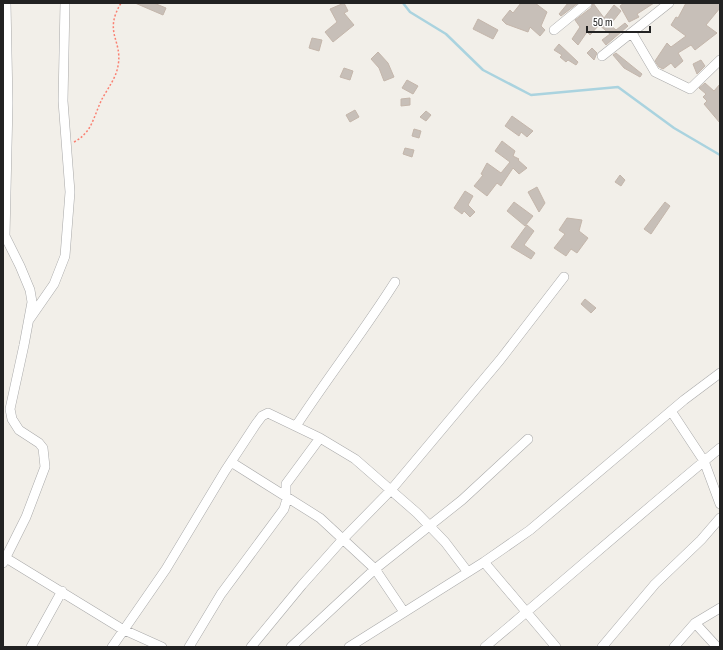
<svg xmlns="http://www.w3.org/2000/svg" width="723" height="650" font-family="'Sofia Sans Condensed',sans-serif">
<rect width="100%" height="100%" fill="#f2efe9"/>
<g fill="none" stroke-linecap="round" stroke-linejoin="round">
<path stroke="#aad3df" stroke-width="2.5" d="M 403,3 L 410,12 L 446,34 L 483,70 L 531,95 L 618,87 L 674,128 L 720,155"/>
</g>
<path fill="#c7bfb8" stroke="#c4b6ab" d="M 135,3 L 154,3 L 166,8 L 163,15 Z
M 344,3 L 348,11 L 344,13 L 354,25 L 333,42 L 325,32 L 337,22 L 330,9 Z
M 521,3 L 535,3 L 547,12 L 541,26 L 545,30 L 540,36 L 530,27 L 528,32 L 506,24 L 502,20 L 510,10 L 513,13 Z
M 568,3 L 578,3 L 561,16 L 559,14 Z
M 593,3 L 604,18 L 614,5 L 621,11 L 610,25 L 616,30 L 625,23 L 628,26 L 606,45 L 602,40 L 610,34 L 599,25 L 590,35 L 587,32 L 578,45 L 572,39 L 580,27 L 575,20 L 591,8 Z
M 624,3 L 654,3 L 637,14 L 639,17 L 629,22 L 620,6 Z
M 686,3 L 720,3 L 720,8 L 706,25 L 717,33 L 695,50 L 691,45 L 678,53 L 683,61 L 675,68 L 671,63 L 663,69 L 659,67 L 655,61 L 667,43 L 671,47 L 686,36 L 671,25 L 676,17 L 678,18 Z
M 478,19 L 498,30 L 493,39 L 473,29 Z
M 312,38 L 322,40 L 319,51 L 309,48 Z
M 559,44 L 578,62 L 576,65 L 568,60 L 566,62 L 560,57 L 562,55 L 554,50 Z
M 592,48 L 597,53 L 594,60 L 587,53 Z
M 378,52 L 388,63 L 394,77 L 384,81 L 379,68 L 371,59 Z
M 616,53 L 642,74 L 640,77 L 624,68 L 613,55 Z
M 701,60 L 705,66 L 697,74 L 693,64 Z
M 344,68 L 353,71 L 350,80 L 340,77 Z
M 407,80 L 418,86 L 413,94 L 402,88 Z
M 705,83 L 714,91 L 720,84 L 720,123 L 704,104 L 707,101 L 703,97 L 706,94 L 699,88 Z
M 410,98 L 410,105 L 401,106 L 401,99 Z
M 355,110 L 359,117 L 350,122 L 346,115 Z
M 426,111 L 431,115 L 426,121 L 420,117 Z
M 512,116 L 533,131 L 527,137 L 521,132 L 519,136 L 505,126 Z
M 414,129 L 421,131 L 419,138 L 412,136 Z
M 502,141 L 515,151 L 513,156 L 519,159 L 518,160 L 527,168 L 519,174 L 513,168 L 501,186 L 497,183 L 487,196 L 474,186 L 483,175 L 481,174 L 487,163 L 501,173 L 510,162 L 495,151 Z
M 405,148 L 414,150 L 412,157 L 403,154 Z
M 620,175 L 625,180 L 621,186 L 615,182 Z
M 537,187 L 545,203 L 539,212 L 528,192 Z
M 465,191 L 473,196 L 468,205 L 475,212 L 470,217 L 464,211 L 462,214 L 454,208 Z
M 514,202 L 533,216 L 525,226 L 507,211 Z
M 665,202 L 670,206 L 651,234 L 644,229 Z
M 567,218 L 582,220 L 579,231 L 588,238 L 577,253 L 571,249 L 566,256 L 554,248 L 565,234 L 559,230 Z
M 527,225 L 534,231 L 524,245 L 535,253 L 531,259 L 511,247 Z
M 585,299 L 596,308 L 591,313 L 581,304 Z"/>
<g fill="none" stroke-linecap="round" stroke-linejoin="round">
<defs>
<path id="minor" d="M 554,30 L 587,3
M 632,33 L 655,72 L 690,89 L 720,60
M 602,56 L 669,3
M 29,320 L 54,284 L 65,256 L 70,192 L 63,101 L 65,3
M 671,411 L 704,461 L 720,504
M 296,426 C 328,377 364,331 395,282
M 231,462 L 320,518 L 375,569 L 404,612
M 6,558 L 122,629 L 162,647
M 484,562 L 556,647
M 3,563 L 26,517 L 45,467 L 43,448 L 39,443 L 19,430 L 12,419 L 10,409 L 24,345 L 32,302 L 30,290 L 20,266 L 5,236 L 8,103 L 6,3
M 695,623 L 717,647
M 31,647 L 62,591
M 112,647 L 166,569 L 225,471 L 256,424 L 262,416 L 268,413 L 320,438 L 355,459 L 417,513 L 445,542 L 467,571
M 189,647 L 221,594 L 284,509 L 286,502 L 286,484 L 320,438
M 251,647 L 302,585 L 343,539 L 391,490 L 500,360 L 564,277
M 291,647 L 375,569 L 462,500 L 528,439
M 349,647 L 484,562 L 530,530 L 684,400 L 720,373
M 485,647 C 564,581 641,513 720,448
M 602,647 L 655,584 L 701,540 L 720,518
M 674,647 L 695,623 L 720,608"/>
</defs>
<use href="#minor" stroke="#a9a9a9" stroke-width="10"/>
<path stroke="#fa8072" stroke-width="1.5" stroke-dasharray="2 2" stroke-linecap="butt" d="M 74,142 C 80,139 84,135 88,130 C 94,121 97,109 102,99 C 108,88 116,78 118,66 C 123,40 103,33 121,3"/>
<use href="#minor" stroke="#fff" stroke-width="9"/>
</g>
<rect width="723" height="650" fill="none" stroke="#222222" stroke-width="8"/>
<path d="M587 26v6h63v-6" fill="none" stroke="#222222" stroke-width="2"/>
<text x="593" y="26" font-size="12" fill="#222222" stroke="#ffffff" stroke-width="3" paint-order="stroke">50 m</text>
</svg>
